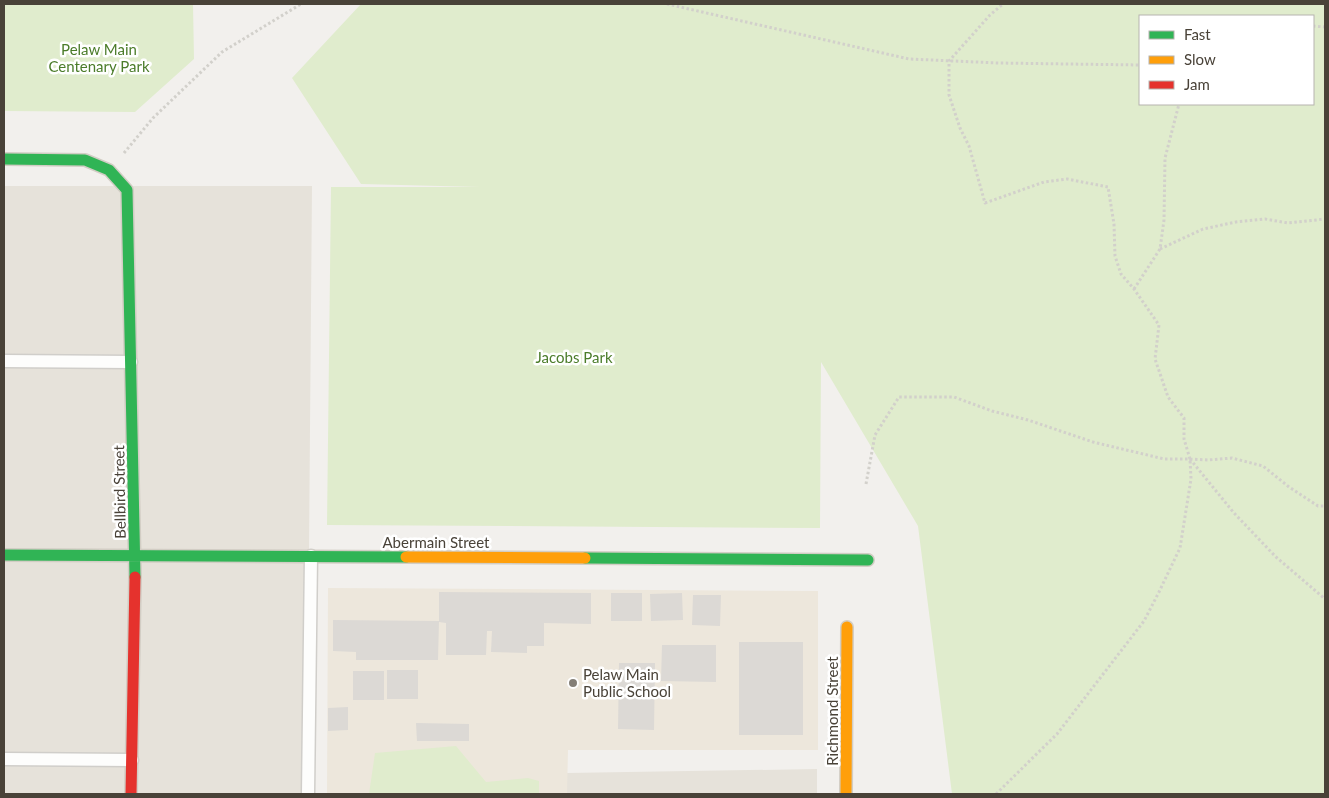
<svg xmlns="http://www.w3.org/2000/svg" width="1329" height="798" font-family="Lato,sans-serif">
<rect width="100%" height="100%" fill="#f2f0ed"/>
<path fill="#e6e2da" d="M 4,186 L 312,186 L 307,794 L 4,794 Z
M 817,769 L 817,794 L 567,794 L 567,773 Z"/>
<path fill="#ede7dc" d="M 328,588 L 818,591 L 818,750 L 568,750 L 567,794 L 327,794 Z"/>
<path fill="#e0eccd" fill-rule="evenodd" d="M 4,4 L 193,4 L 194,59 L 135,112 L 4,111 Z
M 361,4 L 1325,4 L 1325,794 L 952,794 L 918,526 L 821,362 L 820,528 L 327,525 L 331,187 L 480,187 L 361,184 L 292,78 ZM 1313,16 L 1313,104 L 1140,104 L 1140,16 Z
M 456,746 L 486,782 L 528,778 L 539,781 L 539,794 L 369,794 L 375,753 Z"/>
<path fill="#dcd9d5" d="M 439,592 L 591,593 L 591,624 L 544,623 L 544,646 L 527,646 L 527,653 L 491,652 L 492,631 L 487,631 L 486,655 L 446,655 L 446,623 L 439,622 Z
M 611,593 L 642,593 L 642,621 L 611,621 Z
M 682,593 L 683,620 L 651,621 L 650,594 Z
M 693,595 L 721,595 L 720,626 L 692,625 Z
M 333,620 L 439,621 L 438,660 L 356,660 L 356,652 L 333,651 Z
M 739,642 L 803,642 L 803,735 L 739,735 Z
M 662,645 L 716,645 L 716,682 L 661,681 Z
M 619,663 L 655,663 L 654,730 L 618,729 Z
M 387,670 L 418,670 L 418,699 L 387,699 Z
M 353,671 L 384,671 L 384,700 L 353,700 Z
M 348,707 L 348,730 L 328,731 L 328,708 Z
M 416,723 L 469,724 L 469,741 L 417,741 Z"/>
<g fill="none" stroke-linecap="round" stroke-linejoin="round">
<defs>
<path id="lane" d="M 4,361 L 131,362
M 4,759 L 132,760
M 308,794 L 311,556"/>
<path id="fast" d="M 4,159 L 85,160 L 109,170 L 127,190 L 135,577
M 4,555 L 406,557
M 585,558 L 868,560"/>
<path id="slow" d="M 406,557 L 585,558
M 846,794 L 847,627"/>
<path id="jam" d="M 131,794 L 135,577"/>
</defs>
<use href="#lane" stroke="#d0ceca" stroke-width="15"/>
<use href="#fast" stroke="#d2cdc4" stroke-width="14"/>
<use href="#slow" stroke="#d2cdc4" stroke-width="14"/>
<use href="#jam" stroke="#d2cdc4" stroke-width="14"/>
<path stroke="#d2d0cb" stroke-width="3" stroke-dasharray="2.5 2.5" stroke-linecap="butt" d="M 667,4 L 909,59 L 998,63 L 1140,65
M 1313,26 L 1325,27
M 124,153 L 153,118 L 222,52 L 301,4
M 1160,249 L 1203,229 L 1236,222 L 1265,219 L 1288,223 L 1325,219
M 1134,289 L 1160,249 L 1164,220 L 1165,158 L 1179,104
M 1190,459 L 1234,513 L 1276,557 L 1325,599
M 1190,459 L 1208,460 L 1232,458 L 1263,466 L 1289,487 L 1318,506 L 1325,506
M 866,484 L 875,435 L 899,397 L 954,397 L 992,411 L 1028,420 L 1093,442 L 1164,459 L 1190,459 L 1184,439 L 1184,418 L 1168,397 L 1155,359 L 1159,325 L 1134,289 L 1121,274 L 1115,256 L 1114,224 L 1108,187 L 1067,179 L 1044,182 L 985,203 L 969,146 L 960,128 L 949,95 L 949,61 L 990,15 L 1003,4
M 996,794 L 1057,734 L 1144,621 L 1159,592 L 1180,548 L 1191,479 L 1190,459"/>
<use href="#lane" stroke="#fdfdfc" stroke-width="12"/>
<use href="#fast" stroke="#30b455" stroke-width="11"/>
<use href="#slow" stroke="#ff9f0a" stroke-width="11"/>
<use href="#jam" stroke="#e5322d" stroke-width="11"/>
</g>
<circle fill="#847f77" stroke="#fff" stroke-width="2" cx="573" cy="683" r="5"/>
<g text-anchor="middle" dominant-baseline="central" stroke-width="5" stroke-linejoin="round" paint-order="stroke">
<g font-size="15" fill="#4b7c2a" stroke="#fff">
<text x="99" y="49">Pelaw Main<tspan x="99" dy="17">Centenary Park</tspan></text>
<text x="574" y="357">Jacobs Park</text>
</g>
<g font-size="15" fill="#494238" stroke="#fff">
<text transform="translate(119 492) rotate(-91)">Bellbird Street</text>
<text x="436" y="542">Abermain Street</text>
<text transform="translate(832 711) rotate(-90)">Richmond Street</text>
</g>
<g font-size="15" fill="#494238" stroke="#fff" text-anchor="start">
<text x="583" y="674">Pelaw Main<tspan x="583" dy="17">Public School</tspan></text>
</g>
</g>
<rect width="1329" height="798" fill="none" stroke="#494238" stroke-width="10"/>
<rect x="1139" y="15" width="175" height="90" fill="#ffffff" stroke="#b6b3af"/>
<rect x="1149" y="31" width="25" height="8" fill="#30b455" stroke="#b6b3af"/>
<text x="1184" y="40" font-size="15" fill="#494238">Fast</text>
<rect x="1149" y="56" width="25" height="8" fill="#ff9f0a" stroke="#b6b3af"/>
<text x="1184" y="65" font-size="15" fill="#494238">Slow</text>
<rect x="1149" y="81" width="25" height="8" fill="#e5322d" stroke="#b6b3af"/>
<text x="1184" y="90" font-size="15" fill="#494238">Jam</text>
</svg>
